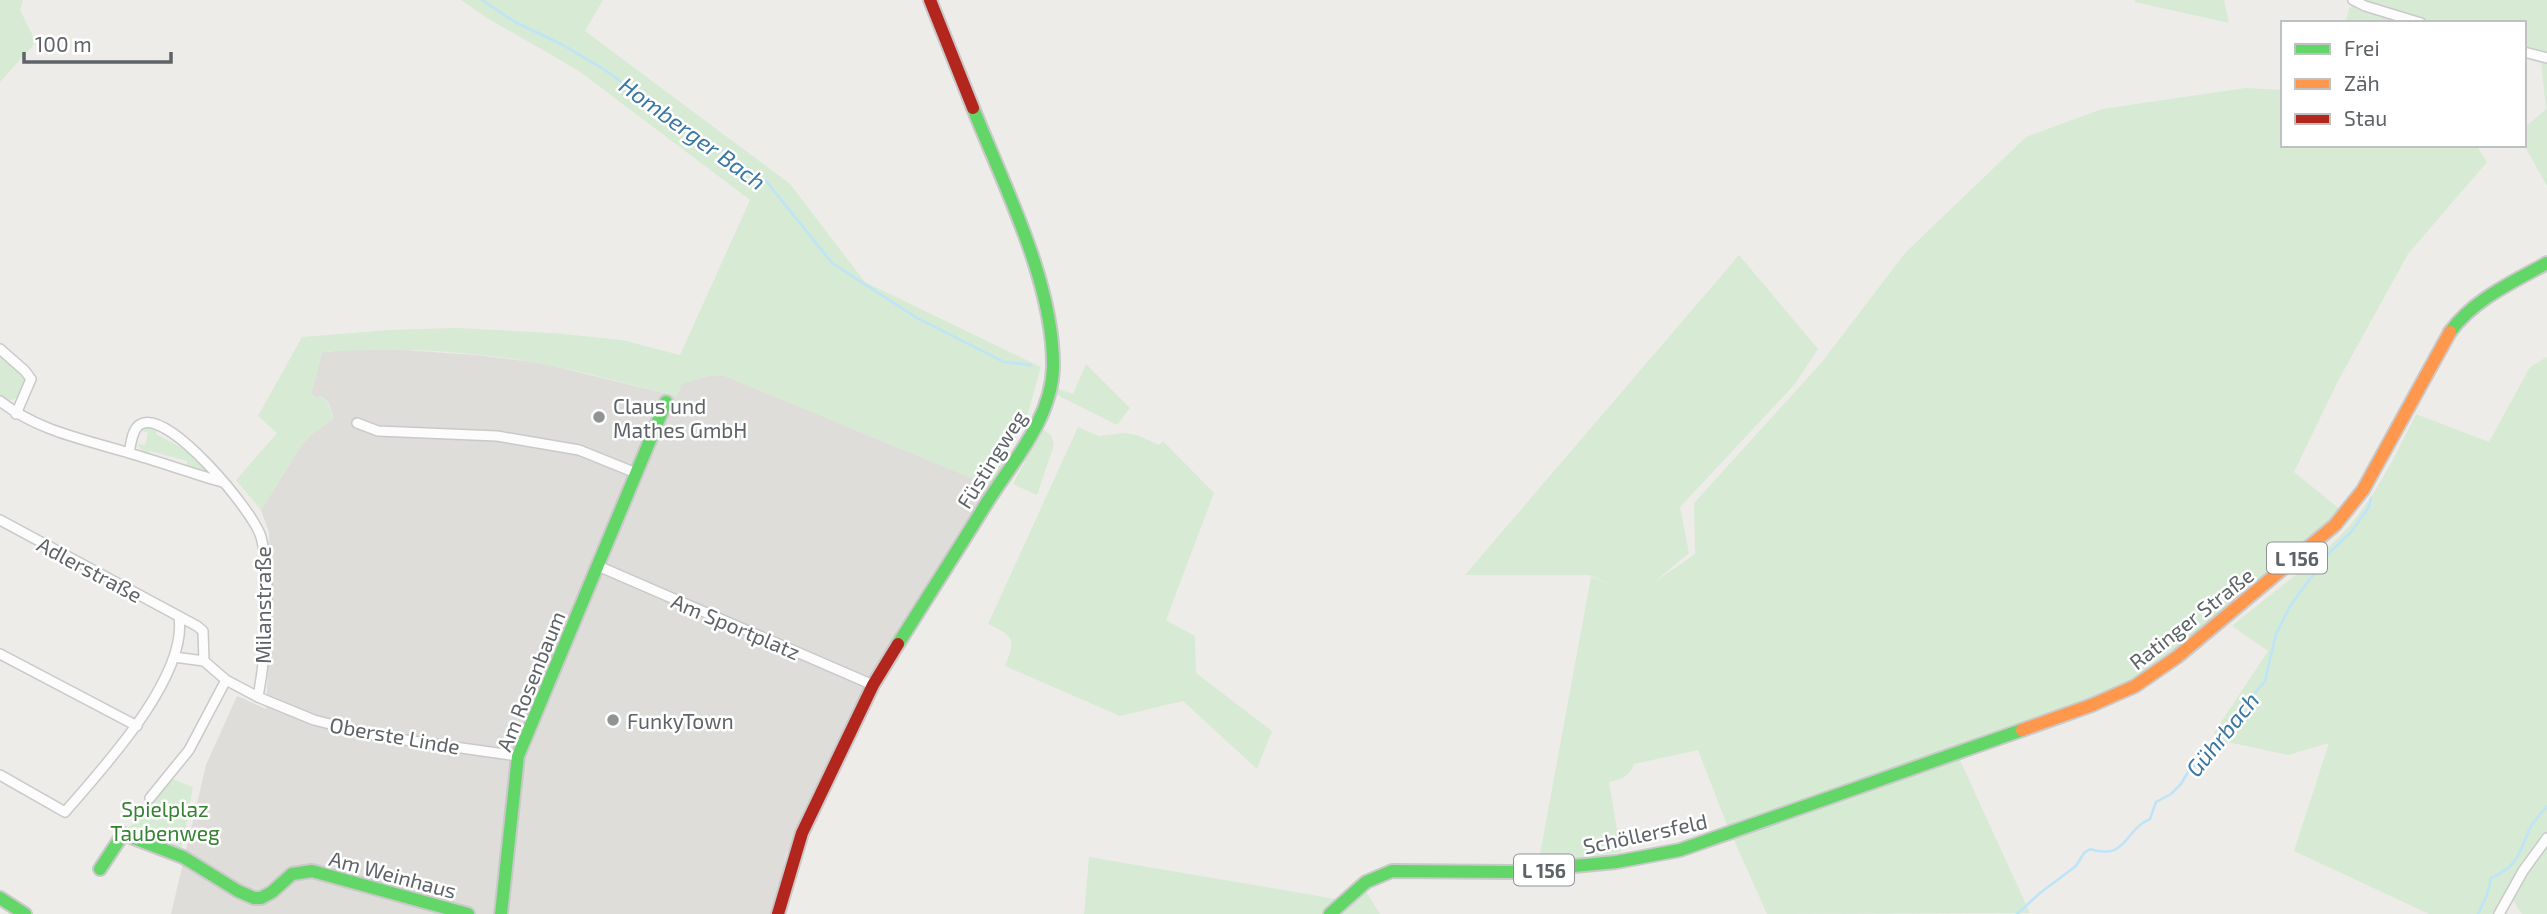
<svg xmlns="http://www.w3.org/2000/svg" width="2547" height="914" font-family="'Exo 2',sans-serif">
<rect width="100%" height="100%" fill="#eeece9"/>
<path fill="#dfddda" d="M 373,348 L 477,355 L 540,363 L 677,396 L 681,384 L 708,376 L 725,376 L 984,483 L 990,489 L 880,658 L 786,855 L 775,914 L 171,914 L 206,765 L 237,696 L 266,709 L 271,609 L 269,532 L 261,510 L 302,444 L 311,435 L 334,418 L 328,402 L 321,396 L 316,398 L 311,394 L 322,352 Z"/>
<path fill="#d7ead4" d="M 0,0 L 23,0 L 20,10 L 36,42 L 0,82 Z
M 461,0 L 603,0 L 585,31 L 790,184 L 865,282 L 1041,367 L 1028,413 L 990,489 L 983,483 L 725,376 L 708,376 L 681,384 L 677,396 C 632,385 587,372 541,364 C 469,350 395,347 322,352 L 311,394 L 316,398 L 321,396 L 327,402 L 334,418 L 311,435 L 302,444 L 261,510 L 236,480 L 277,433 L 258,416 L 302,337 L 390,330 L 456,328 L 554,333 L 622,340 L 680,355 L 750,200 L 579,71 L 487,18 Z
M 2135,0 L 2224,0 L 2229,23 L 2135,2 Z
M 2360,0 L 2547,0 L 2547,186 L 2524,145 L 2524,128 L 2546,109 L 2541,62 L 2524,57 L 2524,23 L 2345,23 L 2349,9 Z
M 2246,88 L 2283,90 L 2283,145 L 2476,145 L 2487,162 L 2408,254 L 2338,381 L 2294,472 L 2342,511 L 2164,662 L 2111,693 L 1729,830 L 1698,750 L 1634,764 C 1629,777 1622,779 1609,782 L 1621,852 L 1538,865 L 1591,577 L 1613,585 L 1589,575 L 1465,575 L 1739,255 L 1818,349 L 1795,384 L 1680,507 L 1689,553 L 1652,584 L 1695,554 L 1694,503 L 1822,362 L 1905,253 L 2026,137 L 2102,109 Z
M 0,355 L 26,378 L 28,383 C 20,395 15,405 0,397 Z
M 2547,357 L 2547,914 L 2522,914 L 2511,898 L 2504,914 L 2429,914 L 2294,851 L 2329,743 L 2288,755 L 2223,741 L 2214,733 L 2268,651 L 2232,626 C 2268,595 2320,560 2350,525 C 2378,492 2397,452 2416,414 L 2489,442 L 2530,367 Z
M 1086,364 L 1130,408 L 1117,425 L 1051,392 L 1053,387 L 1073,394 Z
M 144,426 L 157,431 L 156,434 L 182,448 L 199,463 L 203,462 L 211,473 L 187,465 L 187,461 L 150,451 L 148,455 L 140,448 L 138,444 L 145,445 L 148,433 L 140,430 Z
M 1078,427 L 1099,436 L 1123,433 L 1137,435 L 1159,445 L 1163,441 L 1214,493 L 1166,620 L 1195,636 L 1196,673 L 1272,731 L 1257,769 L 1183,701 L 1120,716 L 1005,666 C 1016,639 1014,636 988,624 Z
M 1042,429 L 1051,435 L 1054,445 L 1037,495 L 1013,484 Z
M 1959,758 L 2030,913 L 1767,914 L 1733,838 Z
M 170,778 L 193,787 L 181,853 L 126,832 Z
M 1089,857 L 1336,899 L 1321,914 L 1084,914 Z
M 1364,888 L 1380,914 L 1336,914 Z"/>
<g fill="none" stroke-linecap="round" stroke-linejoin="round">
<path stroke="#bde4f8" stroke-width="2.5" d="M 482,0 L 515,22 L 563,45 L 605,70 L 682,126 L 719,148 L 766,181 L 832,263 L 917,318 L 1004,362 L 1031,365
M 2017,914 L 2040,893 L 2076,866 L 2084,853 L 2090,849 C 2127,861 2124,830 2150,819 L 2156,802 L 2171,794 L 2181,784 L 2188,772 L 2202,758 L 2212,743 L 2236,723 L 2247,703 L 2265,681 L 2276,634 L 2290,606 L 2330,552 L 2351,532 L 2369,507 L 2371,498
M 2478,914 L 2487,895 L 2491,878 C 2518,866 2519,854 2529,830 C 2533,821 2541,814 2547,806"/>
<defs>
<path id="street" d="M 2353,0 L 2365,6 L 2421,23
M 2524,52 L 2547,58
M 0,349 L 25,371 L 31,379 L 16,414
M 0,401 C 38,431 83,439 129,453 C 160,462 191,473 222,482
M 357,423 L 378,431 L 497,436 L 579,450 L 636,473
M 129,453 C 131,444 132,428 141,424 C 169,409 254,512 261,537 C 272,579 266,654 258,697
M 0,520 L 197,626 L 203,631 L 204,661
M 598,566 L 873,685
M 0,654 L 137,726
M 174,657 L 204,661
M 204,661 L 226,680 L 258,697 L 314,720 L 377,736 L 518,756
M 0,775 L 65,812 C 102,769 188,677 179,617
M 150,798 L 189,750 L 226,680
M 2499,914 L 2523,871 L 2547,838"/>
<path id="fast" d="M 2450,332 C 2474,299 2513,282 2547,263
M 898,644 C 927,598 957,551 986,504 C 1012,462 1052,419 1053,367 C 1054,283 1004,186 973,108
M 100,869 L 123,834 L 183,857 L 238,891 L 254,898 L 261,898 L 272,892 L 292,874 L 312,871 L 468,914
M 0,898 L 25,914
M 501,914 L 518,756 L 666,402
M 1330,914 L 1366,882 L 1392,871 L 1511,872 L 1616,862 L 1680,850 L 2022,730"/>
<path id="slow" d="M 2022,730 L 2092,705 L 2135,686 L 2177,657 L 2335,525 L 2363,490 L 2450,332"/>
<path id="jam" d="M 930,0 L 973,108
M 778,914 L 802,833 L 873,685 L 898,644"/>
</defs>
<use href="#street" stroke="#c9c9ca" stroke-width="12"/>
<use href="#fast" stroke="#c9c9ca" stroke-width="16"/>
<use href="#slow" stroke="#c9c9ca" stroke-width="16"/>
<use href="#jam" stroke="#c9c9ca" stroke-width="16"/>
<use href="#street" stroke="#fcfcfc" stroke-width="9"/>
<use href="#fast" stroke="#63d668" stroke-width="12"/>
<use href="#slow" stroke="#ff974d" stroke-width="12"/>
<use href="#jam" stroke="#b3261e" stroke-width="12"/>
</g>
<g fill="#909394" stroke="#fff" stroke-width="2.5">
<circle cx="599" cy="417" r="7"/>
<circle cx="613" cy="720" r="7"/>
</g>
<g text-anchor="middle" dominant-baseline="central" stroke-width="5" stroke-linejoin="round" paint-order="stroke">
<g fill="#fff" stroke="#8e9295" stroke-width="2">
<rect x="2267" y="542.5" width="60" height="31" rx="5"/>
<rect x="1514" y="854.5" width="60" height="31" rx="5"/>
</g>
<g font-size="19" font-weight="bold" fill="#5d6367">
<text x="2297" y="558">L 156</text>
<text x="1544" y="870">L 156</text>
</g>
<g font-size="21" fill="#5d6367" stroke="#fff" text-anchor="start">
<text x="613" y="405">Claus und<tspan x="613" dy="24">Mathes GmbH</tspan></text>
<text x="627" y="720">FunkyTown</text>
</g>
<g font-size="21" fill="#5d6367" stroke="#fff">
<text transform="translate(991 459) rotate(-58)">Füstingweg</text>
<text transform="translate(90 569) rotate(28)">Adlerstraße</text>
<text transform="translate(262 605) rotate(-90)">Milanstraße</text>
<text transform="translate(2191 618) rotate(-38)">Ratinger Straße</text>
<text transform="translate(736 626) rotate(23)">Am Sportplatz</text>
<text transform="translate(530 681) rotate(-68)">Am Rosenbaum</text>
<text transform="translate(395 735) rotate(10)">Oberste Linde</text>
<text transform="translate(1645 833) rotate(-12)">Schöllersfeld</text>
<text transform="translate(393 874) rotate(15)">Am Weinhaus</text>
</g>
<g font-size="21" fill="#338330" stroke="#fff">
<text x="165" y="808">Spielplaz<tspan x="165" dy="24">Taubenweg</tspan></text>
</g>
<g font-size="23" font-style="italic" fill="#3977a5" stroke="#fff">
<text transform="translate(693 133) rotate(36)">Homberger Bach</text>
<text transform="translate(2222 734) rotate(-51)">Gührbach</text>
</g>
</g>
<rect x="2281" y="21" width="245" height="126" fill="#ffffff" stroke="#bec1c2" stroke-width="2"/>
<rect x="2295" y="44" width="35" height="10" fill="#63d668" stroke="#bec1c2" stroke-width="2"/>
<text x="2344" y="56" font-size="21" fill="#5d6367">Frei</text>
<rect x="2295" y="79" width="35" height="10" fill="#ff974d" stroke="#bec1c2" stroke-width="2"/>
<text x="2344" y="91" font-size="21" fill="#5d6367">Zäh</text>
<rect x="2295" y="114" width="35" height="10" fill="#b3261e" stroke="#bec1c2" stroke-width="2"/>
<text x="2344" y="126" font-size="21" fill="#5d6367">Stau</text>
<path d="M24 52v10h147v-10" fill="none" stroke="#5d6367" stroke-width="3.5"/>
<text x="35" y="52" font-size="21" fill="#5d6367" stroke="#ffffff" stroke-width="5" paint-order="stroke">100 m</text>
</svg>
